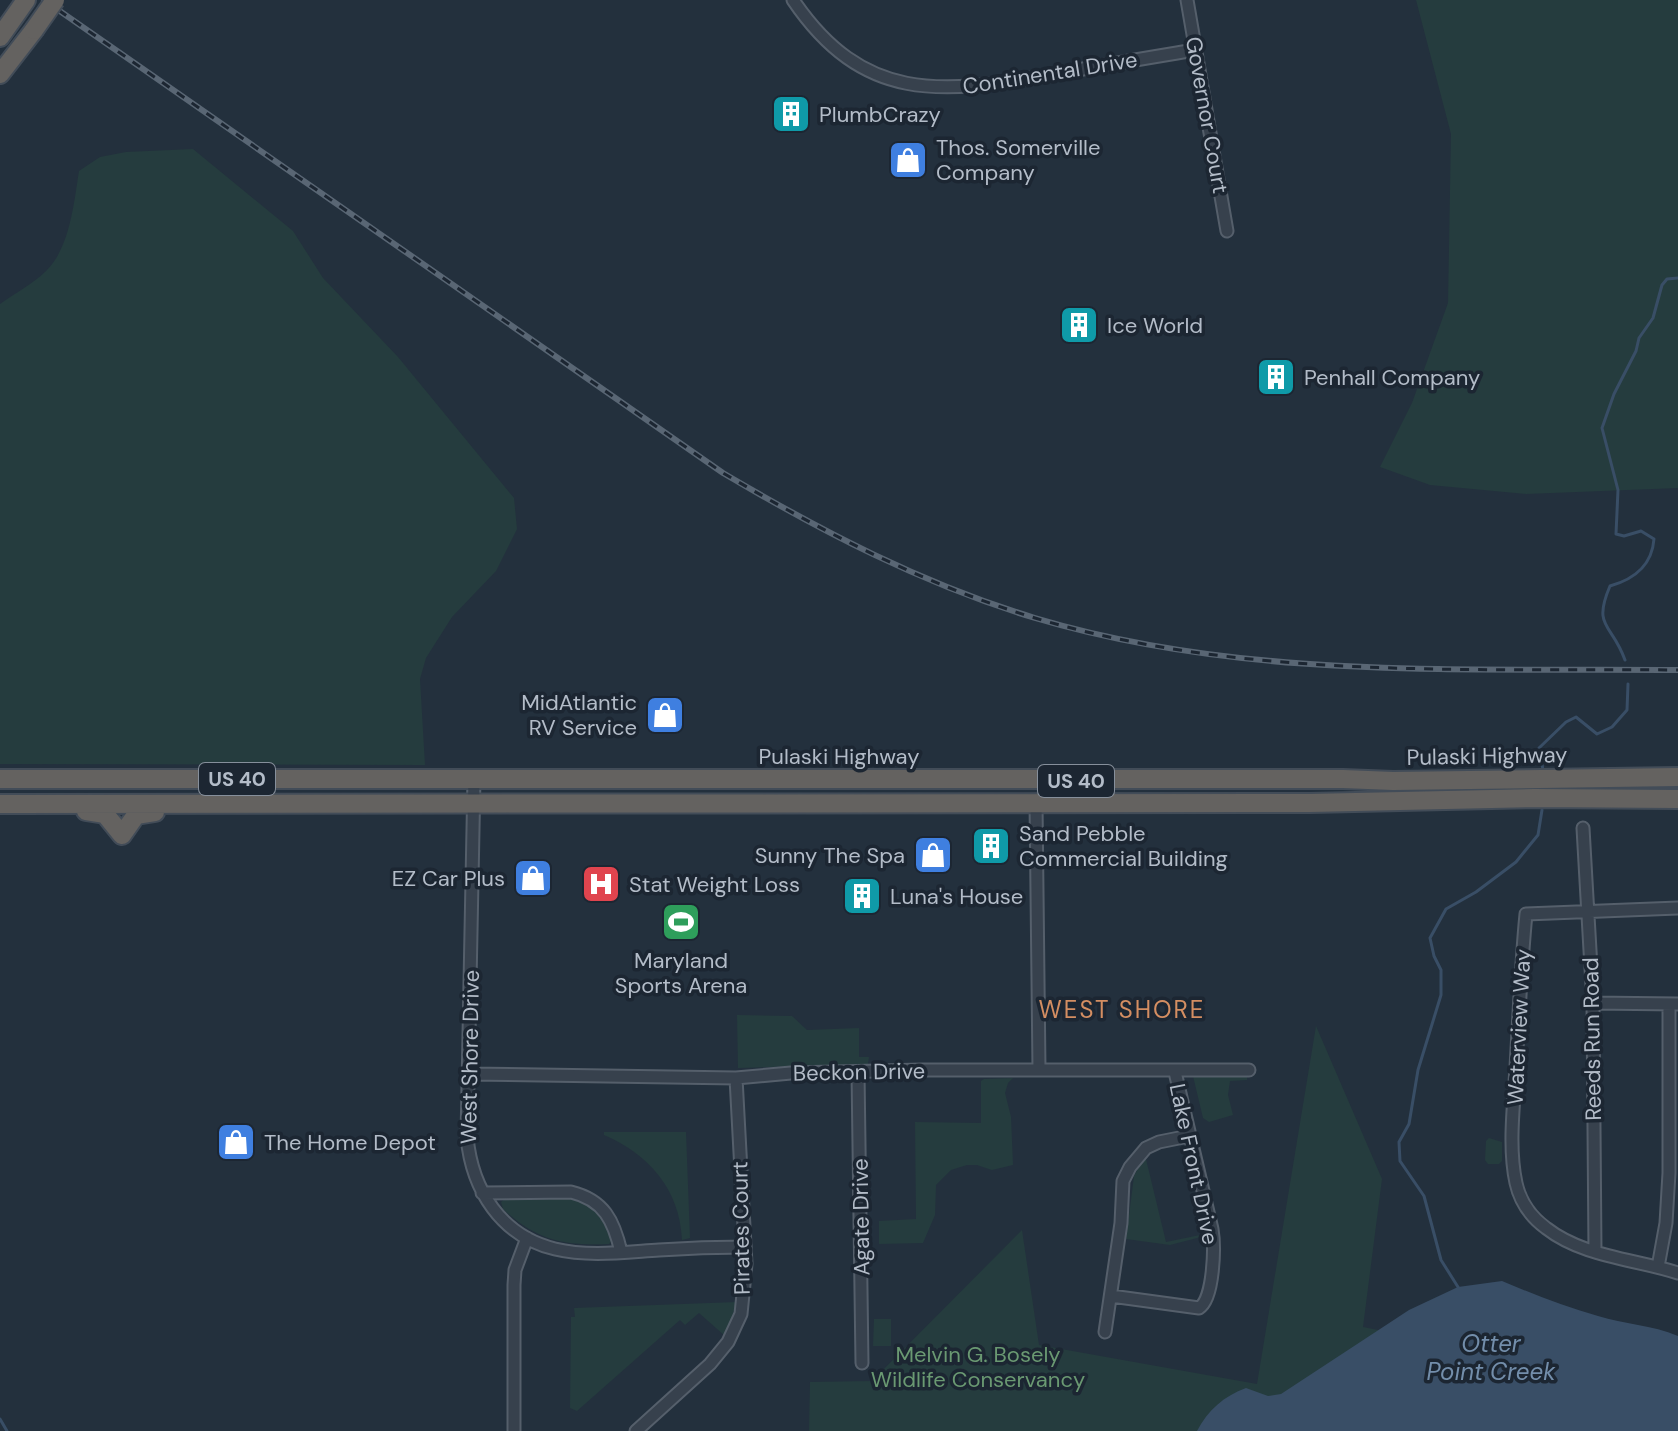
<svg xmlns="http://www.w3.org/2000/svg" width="1678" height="1431" font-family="'DM Sans',sans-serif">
<rect width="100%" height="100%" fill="#23303d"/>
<path fill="#253c3e" d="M 1416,0 L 1678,0 L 1678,488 L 1526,494 L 1430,485 L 1380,467 L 1412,403 L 1448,303 L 1451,134 Z
M 193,149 L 293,231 L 323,278 L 398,357 L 514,498 L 517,529 L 496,571 L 452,617 L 426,658 L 420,679 L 425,765 L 0,764 L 0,304 C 15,293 33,284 46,271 C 70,248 74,202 79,171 L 100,157 L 126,152 Z
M 737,1015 L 792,1016 L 807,1030 L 859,1028 L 859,1057 L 869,1057 L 868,1064 L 738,1068 Z
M 1316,1026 L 1382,1179 L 1363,1327 L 1638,1382 L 1614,1431 L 809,1431 L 810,1382 L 872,1381 L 1022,1230 L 1039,1345 L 1257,1384 Z
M 1193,1076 L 1247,1076 L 1247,1080 L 1230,1081 L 1228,1095 L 1233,1115 L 1209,1122 L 1203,1118 Z
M 1013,1078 L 1008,1083 L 1005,1093 L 1011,1117 L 1013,1165 L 992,1170 L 977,1165 L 967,1165 L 951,1170 L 936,1185 L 935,1215 L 923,1243 L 879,1244 L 879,1221 L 916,1219 L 915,1122 L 981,1123 L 981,1081 L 984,1079 Z
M 604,1132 L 686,1132 L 690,1238 L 682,1240 C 680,1190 649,1154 604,1135 Z
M 1489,1138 L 1502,1142 L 1502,1161 L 1499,1164 L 1488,1164 L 1485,1160 L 1486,1141 Z
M 1145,1155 L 1166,1242 L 1200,1235 L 1201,1237 L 1170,1245 L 1126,1239 L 1134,1176 Z
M 508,1196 L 571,1196 L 599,1209 L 614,1238 L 609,1244 C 563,1246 537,1240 503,1209 L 501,1202 Z
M 737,1302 L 725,1336 L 699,1313 L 685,1325 L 680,1320 L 577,1411 L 570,1408 L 571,1317 L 575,1317 L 574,1308 Z
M 874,1319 L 891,1319 L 891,1346 L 873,1346 Z"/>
<path fill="#394e66" d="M 1502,1281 C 1533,1294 1565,1307 1598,1316 C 1624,1324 1652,1325 1678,1336 L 1678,1431 L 1197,1431 C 1208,1410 1224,1396 1246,1388 L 1268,1396 L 1281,1394 L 1409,1310 L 1458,1287 Z"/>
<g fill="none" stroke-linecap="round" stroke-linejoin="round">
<path stroke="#394e66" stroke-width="3" d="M 1625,660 C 1612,623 1592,628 1610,586 C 1635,579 1652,565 1654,539 L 1641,531 L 1624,536 L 1616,534 L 1618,490 L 1602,428 L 1614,394 L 1636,351 L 1639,338 L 1653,318 L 1662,285 L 1667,279 L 1678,278
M 1543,770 L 1539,748 L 1566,722 L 1576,717 L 1597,734 L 1612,727 L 1627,710 L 1628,684
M 1458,1287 L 1441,1260 L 1424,1196 L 1400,1161 L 1399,1142 L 1409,1124 L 1418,1070 L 1441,995 L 1441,970 L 1434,956 L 1430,938 L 1446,909 L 1476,892 L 1516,862 L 1538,835 L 1542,810
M 0,1419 L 7,1431"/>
<defs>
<path id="minor" d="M 793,0 C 863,103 940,94 1050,75 C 1098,66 1147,58 1195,50
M 1187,0 L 1227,231
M 474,778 L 467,1137 C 472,1190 501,1236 555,1249 C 588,1257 626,1252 659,1250 C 688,1248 716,1247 745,1247
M 1036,803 L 1039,1069
M 1583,828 L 1593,1003 L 1595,1251
M 1678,908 L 1526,914 C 1521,965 1519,1016 1516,1067 C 1514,1104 1508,1146 1516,1183 C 1520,1201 1531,1217 1546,1228 C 1583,1257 1635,1259 1678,1273
M 1593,1003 L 1678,1004
M 858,1072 L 862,1363
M 469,1074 L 736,1078 L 791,1073 L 922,1070 L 1249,1070
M 482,1193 L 571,1192 C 604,1200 614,1221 621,1252
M 1658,1267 L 1666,1223 L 1669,1173 L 1669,1004
M 1111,1296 L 1199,1308 C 1214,1299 1215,1246 1212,1229 L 1175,1072
M 1105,1332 L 1121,1223 L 1123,1181 L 1130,1167 L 1146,1148 L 1159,1142 L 1189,1136
M 514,1431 L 514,1285 L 515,1270 L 527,1238
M 636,1431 L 710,1364 L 728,1342 L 741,1314 L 746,1264 L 736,1078"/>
<path id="trunk" d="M 0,37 L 26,0
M 0,74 L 34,30
M 0,779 L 1343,779 L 1393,781 L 1678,777
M 0,804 L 1310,803 L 1534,798 L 1678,799
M 86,811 L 105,814 L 122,835 L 136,815 L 155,812"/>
</defs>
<use href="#minor" stroke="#555f6b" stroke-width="15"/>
<use href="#trunk" stroke="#424c58" stroke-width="22"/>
<use href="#minor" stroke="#37414d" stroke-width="11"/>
<use href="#trunk" stroke="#646260" stroke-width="18"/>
<defs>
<path id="rail" d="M 44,0 L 723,473 C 823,532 923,584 1035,618 C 1243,680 1463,668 1678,670"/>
</defs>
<use href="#rail" stroke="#596674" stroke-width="6"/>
<use href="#rail" stroke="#1c2632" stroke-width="3" stroke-dasharray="9" stroke-linecap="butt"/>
<defs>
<path id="trunk-bridge" d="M 34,30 L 55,0"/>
</defs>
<use href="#trunk-bridge" stroke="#424c58" stroke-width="22" stroke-linecap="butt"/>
<use href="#trunk-bridge" stroke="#646260" stroke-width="18"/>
</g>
<defs>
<symbol id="building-square" viewBox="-11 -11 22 22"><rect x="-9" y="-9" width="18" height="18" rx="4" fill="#0f9aa8" stroke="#1c2632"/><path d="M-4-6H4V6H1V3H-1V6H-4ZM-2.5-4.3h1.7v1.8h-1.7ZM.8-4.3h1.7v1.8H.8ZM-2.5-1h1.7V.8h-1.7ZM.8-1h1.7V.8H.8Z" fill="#fff"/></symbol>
<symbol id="shop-square" viewBox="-11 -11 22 22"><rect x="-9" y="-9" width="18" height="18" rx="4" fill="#3f7fe0" stroke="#1c2632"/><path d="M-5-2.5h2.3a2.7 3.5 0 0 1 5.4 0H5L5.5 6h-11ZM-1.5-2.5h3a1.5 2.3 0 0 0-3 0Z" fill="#fff"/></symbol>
<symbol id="hospital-square" viewBox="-11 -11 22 22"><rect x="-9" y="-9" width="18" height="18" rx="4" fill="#e0444e" stroke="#1c2632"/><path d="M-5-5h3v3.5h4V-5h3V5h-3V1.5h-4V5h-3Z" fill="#fff"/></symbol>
<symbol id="stadium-square" viewBox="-11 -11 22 22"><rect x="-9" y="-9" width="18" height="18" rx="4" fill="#2e9e5b" stroke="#1c2632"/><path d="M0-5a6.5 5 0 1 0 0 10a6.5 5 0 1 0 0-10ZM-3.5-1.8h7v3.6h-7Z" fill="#fff"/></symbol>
</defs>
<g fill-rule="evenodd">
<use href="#building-square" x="769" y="92" width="44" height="44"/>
<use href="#shop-square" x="886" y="138" width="44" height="44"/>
<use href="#building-square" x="1057" y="303" width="44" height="44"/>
<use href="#building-square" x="1254" y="355" width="44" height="44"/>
<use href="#shop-square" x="643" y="693" width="44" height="44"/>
<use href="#building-square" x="969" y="824" width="44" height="44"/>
<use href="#shop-square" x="911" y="833" width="44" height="44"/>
<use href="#shop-square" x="511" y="856" width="44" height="44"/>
<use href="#hospital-square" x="579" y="862" width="44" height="44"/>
<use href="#building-square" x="840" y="874" width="44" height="44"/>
<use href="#stadium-square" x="659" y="900" width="44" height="44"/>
<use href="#shop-square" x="214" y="1120" width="44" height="44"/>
</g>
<g text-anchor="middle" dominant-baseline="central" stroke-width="7" stroke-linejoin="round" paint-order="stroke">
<g fill="#1c2632" stroke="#868f9b" stroke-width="2">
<rect x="199" y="763" width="76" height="32" rx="6"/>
<rect x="1038" y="765" width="76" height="32" rx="6"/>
</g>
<g font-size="20" font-weight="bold" fill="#b3bcc8">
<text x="237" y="779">US 40</text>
<text x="1076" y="781">US 40</text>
</g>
<g font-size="22" fill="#b3bcc8" stroke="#1c2632">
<text transform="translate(1050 73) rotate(-9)">Continental Drive</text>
<text transform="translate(1207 115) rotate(80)">Governor Court</text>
<text x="839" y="756">Pulaski Highway</text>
<text transform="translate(1487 756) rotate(-1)">Pulaski Highway</text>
<text transform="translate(1519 1027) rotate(-87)">Waterview Way</text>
<text transform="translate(1592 1039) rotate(-91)">Reeds Run Road</text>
<text transform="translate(470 1057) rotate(-89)">West Shore Drive</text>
<text transform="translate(859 1072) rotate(-1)">Beckon Drive</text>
<text transform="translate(1194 1164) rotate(78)">Lake Front Drive</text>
<text transform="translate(861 1217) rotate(-91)">Agate Drive</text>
<text transform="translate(741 1228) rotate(-91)">Pirates Court</text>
</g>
<g font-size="22" fill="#b3bcc8" stroke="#1c2632" text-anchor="start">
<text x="819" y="114">PlumbCrazy</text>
<text x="936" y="147">Thos. Somerville<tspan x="936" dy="25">Company</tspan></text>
<text x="1107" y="325">Ice World</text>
<text x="1304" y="377">Penhall Company</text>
<text x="637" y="702" text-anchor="end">MidAtlantic<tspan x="637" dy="25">RV Service</tspan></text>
<text x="1019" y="833">Sand Pebble<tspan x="1019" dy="25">Commercial Building</tspan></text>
<text x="905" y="855" text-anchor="end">Sunny The Spa</text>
<text x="505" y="878" text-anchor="end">EZ Car Plus</text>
<text x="629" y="884">Stat Weight Loss</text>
<text x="890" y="896">Luna's House</text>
<text x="681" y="960" text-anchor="middle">Maryland<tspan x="681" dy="25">Sports Arena</tspan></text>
<text x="264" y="1142">The Home Depot</text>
</g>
<g font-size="22" fill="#6a9972" stroke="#1c2632">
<text x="978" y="1354">Melvin G. Bosely<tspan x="978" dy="25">Wildlife Conservancy</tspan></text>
</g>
<g font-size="24" letter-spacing="2" fill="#d48e62" stroke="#1c2632">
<text x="1122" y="1009">WEST SHORE</text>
</g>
<g font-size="24" font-style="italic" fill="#738eab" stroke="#1c2632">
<text x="1491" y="1343">Otter<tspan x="1491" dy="28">Point Creek</tspan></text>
</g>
</g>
</svg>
